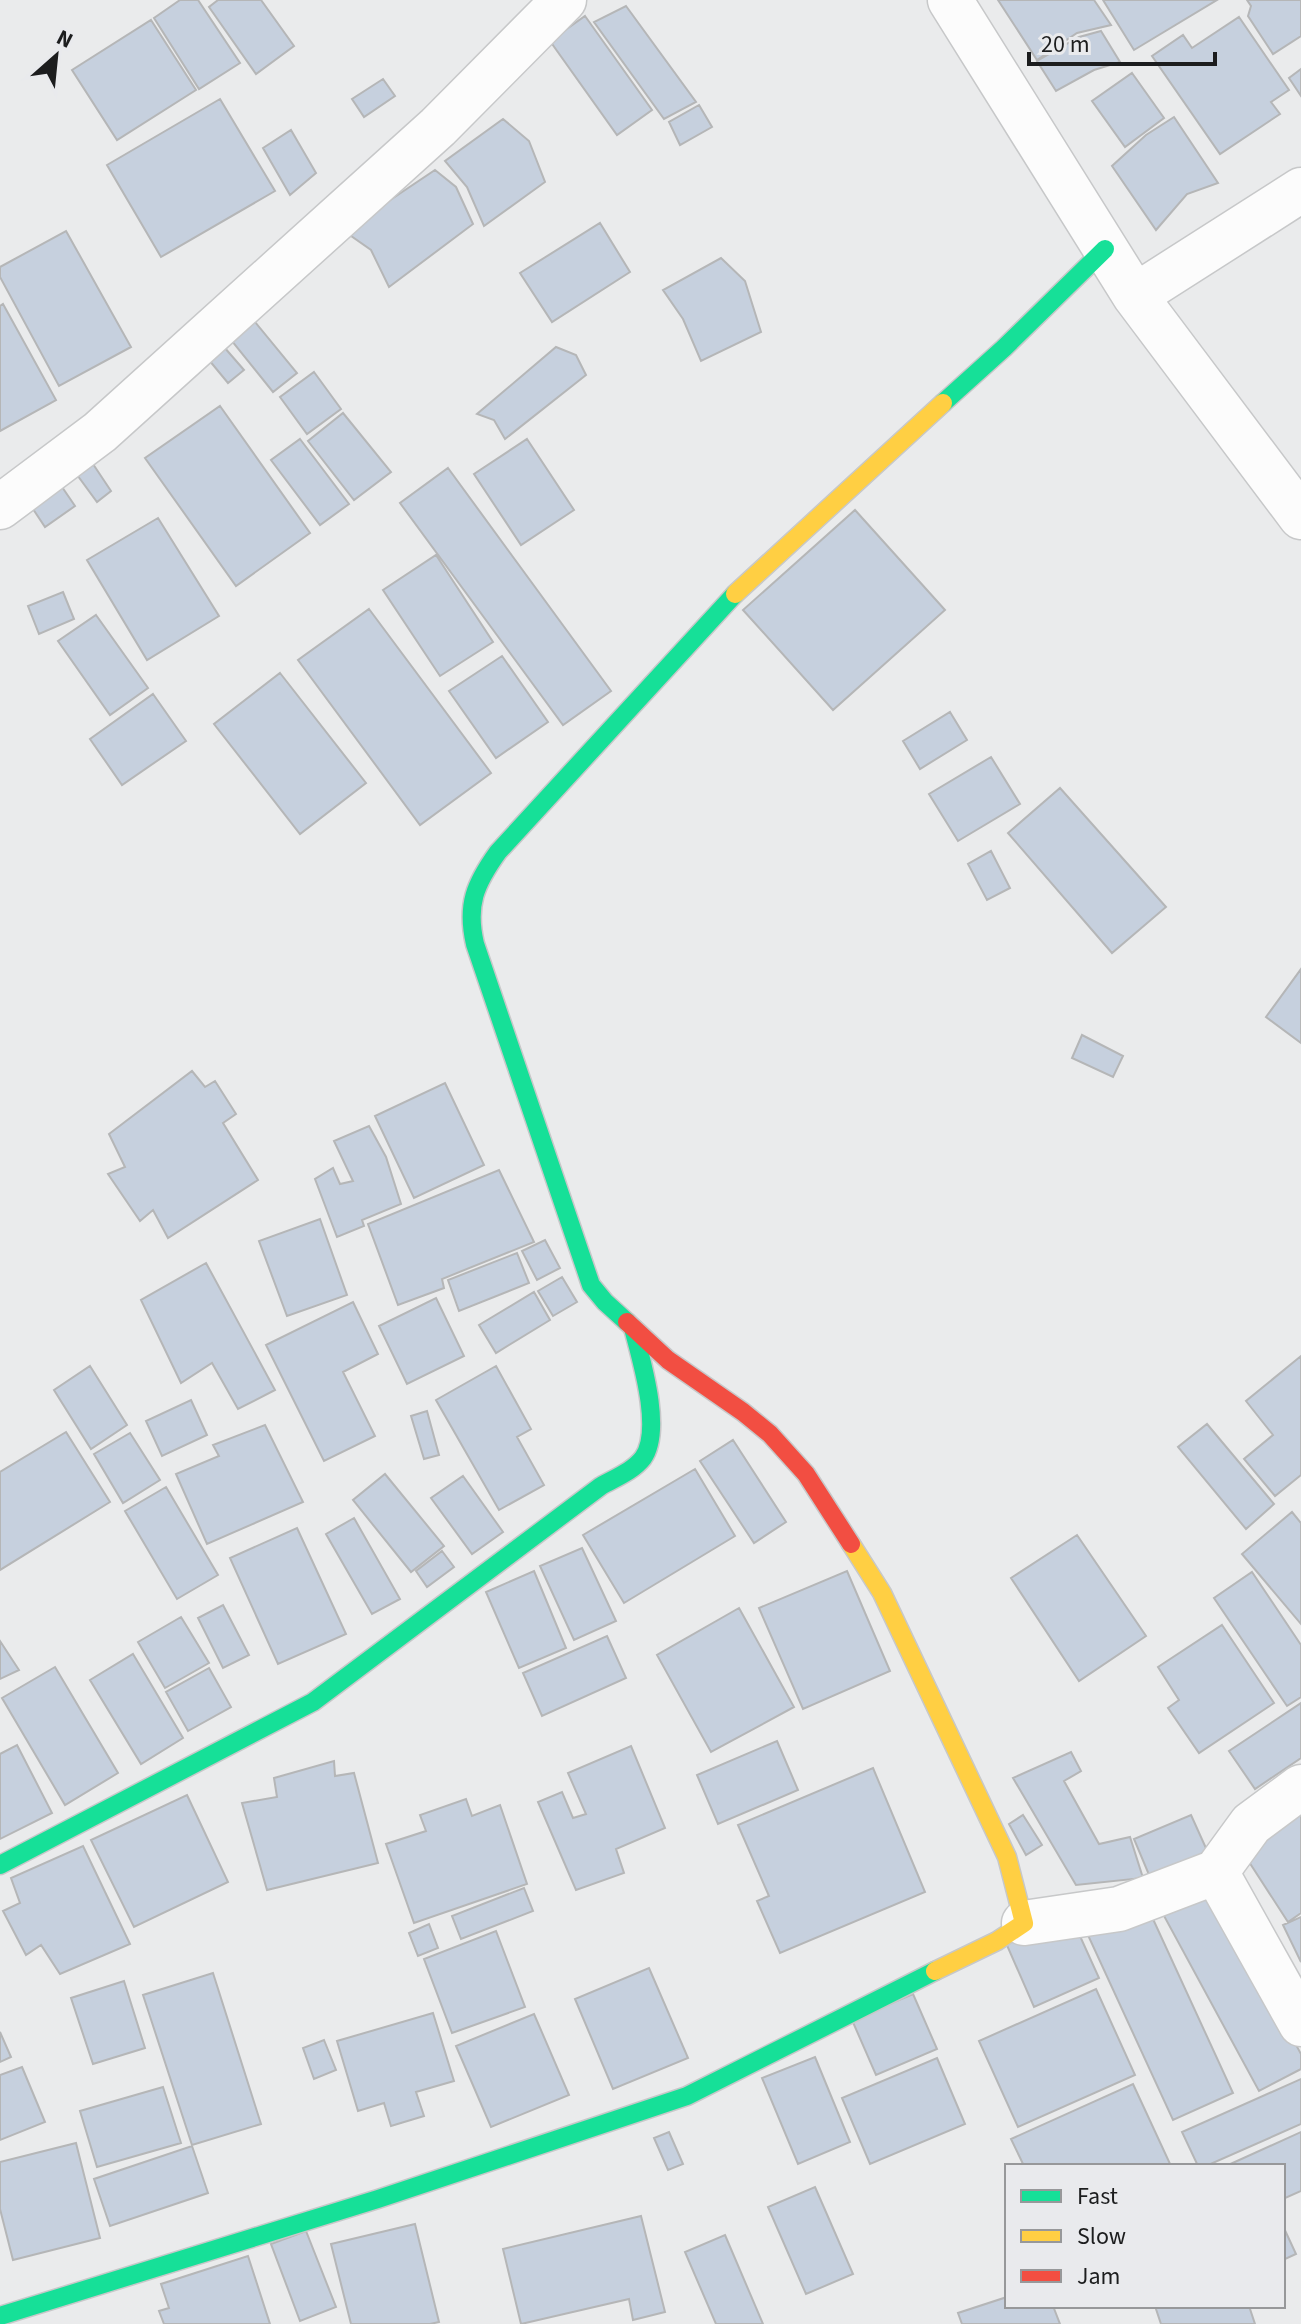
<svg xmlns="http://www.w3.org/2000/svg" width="1301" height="2324" font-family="'Source Sans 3',sans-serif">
<rect width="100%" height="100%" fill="#eaebec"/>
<path fill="#c6d0de" stroke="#b5b6b7" stroke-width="2" d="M 180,0 L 198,0 L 240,63 L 199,89 L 154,18 Z
M 218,0 L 261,0 L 294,46 L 256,74 L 209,7 Z
M 998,0 L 1094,0 L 1111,25 L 1077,33 L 1037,60 Z
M 1103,0 L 1217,0 L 1134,50 Z
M 1247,0 L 1301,0 L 1301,36 L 1273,54 L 1248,16 L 1251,6 Z
M 626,6 L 696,102 L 664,119 L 594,22 Z
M 585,16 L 652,110 L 617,135 L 550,41 Z
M 1239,17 L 1289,90 L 1271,102 L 1280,114 L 1220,154 L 1152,56 L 1183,35 L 1192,48 Z
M 151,20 L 196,90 L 117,140 L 72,70 Z
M 1101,31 L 1120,62 L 1094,70 L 1056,91 L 1037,61 L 1079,37 Z
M 1301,69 L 1301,96 L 1289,78 Z
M 1132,73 L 1164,118 L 1125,147 L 1092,101 Z
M 383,79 L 395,96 L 364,117 L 352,99 Z
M 220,99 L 275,191 L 161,257 L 107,165 Z
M 699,105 L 712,127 L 680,145 L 669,122 Z
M 1174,117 L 1218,183 L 1187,194 L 1156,230 L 1112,166 L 1146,135 Z
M 503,119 L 529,141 L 545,182 L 484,226 L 467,187 L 445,161 Z
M 291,130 L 316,173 L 290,195 L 263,148 Z
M 435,170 L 456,187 L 473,224 L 389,287 L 371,250 L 344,231 Z
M 600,223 L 630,272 L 552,322 L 520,273 Z
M 66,231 L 131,347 L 59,386 L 0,277 L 0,267 Z
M 721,258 L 745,281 L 761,332 L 701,361 L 683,319 L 663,290 Z
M 3,304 L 56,400 L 0,431 L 0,306 Z
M 246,311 L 297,373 L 273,392 L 223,330 Z
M 224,347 L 244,370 L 228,383 L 209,360 Z
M 556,347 L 576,355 L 586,375 L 505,439 L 494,420 L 477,414 Z
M 314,372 L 341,409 L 307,434 L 280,397 Z
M 220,406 L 310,533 L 236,586 L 145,458 Z
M 343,413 L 391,472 L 354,500 L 308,441 Z
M 300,439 L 349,504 L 320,525 L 271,460 Z
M 527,439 L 574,510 L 521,545 L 474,474 Z
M 91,461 L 111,491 L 97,502 L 75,472 Z
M 448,468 L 611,691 L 563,725 L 400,503 Z
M 60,484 L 75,506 L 45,527 L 29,503 Z
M 855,510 L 945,610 L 833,710 L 743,610 Z
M 158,518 L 219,616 L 147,660 L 87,560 Z
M 436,555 L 493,642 L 440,676 L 383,590 Z
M 63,592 L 74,619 L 39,634 L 28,606 Z
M 369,609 L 491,773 L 420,825 L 298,660 Z
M 96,615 L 148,688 L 110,715 L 58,641 Z
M 502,656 L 548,722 L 496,758 L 449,691 Z
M 280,673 L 366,783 L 300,834 L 214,724 Z
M 153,694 L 186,741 L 122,785 L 90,739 Z
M 950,712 L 967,740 L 920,769 L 903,741 Z
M 991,757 L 1020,804 L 958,841 L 929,794 Z
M 1060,788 L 1166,907 L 1112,953 L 1008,833 Z
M 991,851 L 1010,888 L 987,900 L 968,864 Z
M 1301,969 L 1301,1043 L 1266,1017 Z
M 1082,1035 L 1123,1056 L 1113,1077 L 1072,1058 Z
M 192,1071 L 205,1087 L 215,1081 L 236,1114 L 223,1123 L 258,1180 L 168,1238 L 153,1210 L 140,1221 L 108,1174 L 125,1167 L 109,1134 Z
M 445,1083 L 484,1165 L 414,1198 L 375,1116 Z
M 369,1126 L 386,1157 L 401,1204 L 362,1220 L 364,1226 L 337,1237 L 315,1179 L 333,1168 L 340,1184 L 353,1181 L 334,1141 Z
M 499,1170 L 534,1242 L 442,1279 L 444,1288 L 398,1305 L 368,1224 Z
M 320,1219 L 347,1295 L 287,1316 L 259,1241 Z
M 545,1240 L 560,1268 L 537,1280 L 522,1251 Z
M 517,1253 L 529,1283 L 459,1311 L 448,1280 Z
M 206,1263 L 275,1390 L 238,1409 L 212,1363 L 181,1383 L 141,1300 Z
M 562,1277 L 577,1302 L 553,1316 L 538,1291 Z
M 534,1292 L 550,1320 L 496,1353 L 479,1325 Z
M 436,1298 L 464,1356 L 407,1384 L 379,1326 Z
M 353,1302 L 378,1354 L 343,1372 L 375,1436 L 324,1461 L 266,1345 Z
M 1301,1356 L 1301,1475 L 1275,1496 L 1244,1459 L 1273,1435 L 1246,1401 Z
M 90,1366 L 127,1425 L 91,1449 L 54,1390 Z
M 496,1366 L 531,1429 L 517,1437 L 544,1485 L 499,1510 L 436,1400 Z
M 191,1400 L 207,1435 L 162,1456 L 146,1421 Z
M 427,1411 L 439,1455 L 424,1459 L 411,1416 Z
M 1207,1424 L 1274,1504 L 1246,1529 L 1178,1447 Z
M 265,1425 L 303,1502 L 207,1544 L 176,1474 L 219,1456 L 213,1445 Z
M 66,1432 L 110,1502 L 0,1570 L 0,1472 Z
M 130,1433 L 160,1480 L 123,1503 L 94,1454 Z
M 733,1440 L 786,1522 L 754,1543 L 700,1461 Z
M 695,1469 L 735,1536 L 624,1603 L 583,1535 Z
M 385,1474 L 444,1546 L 411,1572 L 353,1500 Z
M 463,1476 L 503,1532 L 472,1554 L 431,1498 Z
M 166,1487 L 218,1575 L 177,1599 L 125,1511 Z
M 1292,1512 L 1301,1523 L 1301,1624 L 1242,1554 Z
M 354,1518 L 400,1599 L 372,1614 L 326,1534 Z
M 297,1528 L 346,1634 L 278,1664 L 230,1558 Z
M 1077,1535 L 1146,1636 L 1079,1681 L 1011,1578 Z
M 582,1548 L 616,1621 L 574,1640 L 540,1566 Z
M 442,1551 L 454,1567 L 427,1587 L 416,1571 Z
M 534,1571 L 566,1648 L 519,1668 L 486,1592 Z
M 847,1571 L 890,1671 L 803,1709 L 759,1608 Z
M 1252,1572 L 1301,1645 L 1301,1697 L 1287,1706 L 1214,1598 Z
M 223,1605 L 249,1655 L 223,1668 L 198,1618 Z
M 739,1608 L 794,1707 L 711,1752 L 657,1655 Z
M 181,1617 L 209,1663 L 165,1688 L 138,1642 Z
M 1222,1625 L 1274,1703 L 1199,1753 L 1168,1708 L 1179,1700 L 1158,1667 Z
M 607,1636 L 626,1678 L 542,1716 L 523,1673 Z
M 0,1641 L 19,1670 L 0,1679 Z
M 133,1654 L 183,1738 L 141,1764 L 90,1680 Z
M 55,1667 L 118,1773 L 65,1805 L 2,1698 Z
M 209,1668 L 231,1707 L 188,1731 L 166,1692 Z
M 1301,1703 L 1301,1758 L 1255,1789 L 1229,1751 Z
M 777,1741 L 798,1790 L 718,1824 L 697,1775 Z
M 17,1745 L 52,1813 L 0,1839 L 0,1754 Z
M 631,1746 L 665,1828 L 616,1849 L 624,1873 L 576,1890 L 538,1802 L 562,1792 L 573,1818 L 586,1814 L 568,1773 Z
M 1071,1752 L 1081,1771 L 1064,1781 L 1099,1844 L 1130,1837 L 1143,1878 L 1076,1885 L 1013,1778 Z
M 334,1761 L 335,1776 L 354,1773 L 378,1863 L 267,1890 L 242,1803 L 277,1797 L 274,1778 Z
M 873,1768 L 925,1892 L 780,1953 L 757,1901 L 769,1896 L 738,1825 Z
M 187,1795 L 228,1882 L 134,1927 L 91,1840 Z
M 466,1799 L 472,1816 L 500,1805 L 527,1884 L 414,1923 L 386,1844 L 426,1831 L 420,1815 Z
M 1301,1813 L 1301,1913 L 1288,1922 L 1242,1851 Z
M 1023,1815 L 1042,1845 L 1026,1855 L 1009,1824 Z
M 1191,1815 L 1210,1857 L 1152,1882 L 1134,1839 Z
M 83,1846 L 130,1944 L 60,1974 L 41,1945 L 26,1955 L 3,1911 L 20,1903 L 11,1878 Z
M 524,1888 L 533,1911 L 461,1939 L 452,1916 Z
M 1211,1888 L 1301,2054 L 1301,2069 L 1259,2091 L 1163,1914 Z
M 1147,1906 L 1233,2093 L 1173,2120 L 1087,1933 Z
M 1070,1914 L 1099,1978 L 1034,2007 L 1006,1943 Z
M 1301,1917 L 1301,1962 L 1283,1925 Z
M 429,1924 L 438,1948 L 418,1956 L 409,1933 Z
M 496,1931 L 525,2007 L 452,2033 L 424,1959 Z
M 649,1968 L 688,2058 L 613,2089 L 575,1999 Z
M 213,1973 L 261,2124 L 192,2145 L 143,1995 Z
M 124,1981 L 145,2048 L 93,2064 L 71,1998 Z
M 1096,1989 L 1135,2075 L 1018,2127 L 979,2041 Z
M 913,1994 L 937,2049 L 876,2075 L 852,2020 Z
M 433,2013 L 454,2081 L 416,2092 L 424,2116 L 391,2126 L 384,2103 L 358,2111 L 337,2041 Z
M 534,2014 L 569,2095 L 491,2127 L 456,2046 Z
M 0,2032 L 11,2057 L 0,2062 Z
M 324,2040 L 336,2070 L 314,2079 L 303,2048 Z
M 815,2057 L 850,2142 L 798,2164 L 762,2078 Z
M 937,2058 L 965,2124 L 870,2164 L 842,2098 Z
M 22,2067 L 45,2122 L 0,2140 L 0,2075 Z
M 1301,2079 L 1301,2124 L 1206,2166 L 1198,2166 L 1182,2132 Z
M 1133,2084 L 1171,2166 L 1024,2166 L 1011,2139 Z
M 163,2087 L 181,2143 L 97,2167 L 80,2111 Z
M 669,2132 L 683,2164 L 668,2170 L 654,2138 Z
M 1301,2132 L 1301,2191 L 1283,2199 L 1283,2166 L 1226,2166 Z
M 76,2143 L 100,2238 L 13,2260 L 0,2209 L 0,2162 Z
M 192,2146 L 208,2193 L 110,2226 L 94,2179 Z
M 815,2187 L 853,2274 L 806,2294 L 768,2207 Z
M 641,2216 L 665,2312 L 633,2320 L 629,2299 L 521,2324 L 503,2249 Z
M 415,2224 L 439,2322 L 430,2324 L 351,2324 L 331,2244 Z
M 1283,2226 L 1296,2254 L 1283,2260 Z
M 306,2231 L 336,2307 L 300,2321 L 271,2244 Z
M 725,2235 L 763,2324 L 716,2324 L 685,2252 Z
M 248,2256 L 270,2324 L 164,2324 L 159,2311 L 169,2308 L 161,2284 Z
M 1007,2297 L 1007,2306 L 1053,2306 L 1060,2324 L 962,2324 L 958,2313 Z
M 1155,2306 L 1249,2306 L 1255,2324 L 1161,2324 Z"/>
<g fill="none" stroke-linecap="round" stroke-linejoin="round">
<defs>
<path id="street" d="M 950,0 L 1135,296 L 1301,517
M 1135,296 L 1301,190
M 0,507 L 100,432 L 438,127 L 564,0
M 1216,1872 L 1301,2024
M 1024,1923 L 1119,1909 L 1216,1872 L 1251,1824 L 1301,1787"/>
<path id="fast" d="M 943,403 L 1004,348 L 1105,249
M 627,1322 L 605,1302 L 591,1285 L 475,944 C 466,905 475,884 498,852 L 735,594
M 0,1865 L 313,1702 L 601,1486 C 615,1478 633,1471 643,1458 C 663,1430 641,1359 633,1328
M 0,2316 L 378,2199 L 687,2096 L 935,1971"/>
<path id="slow" d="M 735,594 L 943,403
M 851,1544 L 882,1593 L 1007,1857 L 1024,1923 L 997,1941 L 935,1971"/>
<path id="jam" d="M 627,1322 L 668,1360 L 743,1412 L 770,1434 L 806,1474 L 851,1544"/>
</defs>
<use href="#street" stroke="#c7c8c9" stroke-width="47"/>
<use href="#fast" stroke="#c7c8c9" stroke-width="21"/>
<use href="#slow" stroke="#c7c8c9" stroke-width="21"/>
<use href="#jam" stroke="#c7c8c9" stroke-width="21"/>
<use href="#street" stroke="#fcfcfc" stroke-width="44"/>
<use href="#fast" stroke="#16e098" stroke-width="18"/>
<use href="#slow" stroke="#ffcf43" stroke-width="18"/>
<use href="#jam" stroke="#f24e42" stroke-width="18"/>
</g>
<rect x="1005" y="2164" width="280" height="144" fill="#e9eaed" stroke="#97989a" stroke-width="2"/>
<rect x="1021" y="2190" width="40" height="12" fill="#16e098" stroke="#97989a" stroke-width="2"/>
<text x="1077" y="2204" font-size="24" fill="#1c1d1e">Fast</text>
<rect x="1021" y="2230" width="40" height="12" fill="#ffcf43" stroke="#97989a" stroke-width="2"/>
<text x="1077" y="2244" font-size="24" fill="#1c1d1e">Slow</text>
<rect x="1021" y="2270" width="40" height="12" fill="#f24e42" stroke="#97989a" stroke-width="2"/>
<text x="1077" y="2284" font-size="24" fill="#1c1d1e">Jam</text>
<g transform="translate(56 56) rotate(27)" stroke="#e9eaed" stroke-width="6" paint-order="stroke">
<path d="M0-6L14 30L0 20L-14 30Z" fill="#1c1d1e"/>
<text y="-12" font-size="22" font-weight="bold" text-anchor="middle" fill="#1c1d1e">N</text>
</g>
<path d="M1029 52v12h186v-12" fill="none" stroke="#1c1d1e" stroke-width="4"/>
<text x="1041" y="52" font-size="24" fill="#1c1d1e" stroke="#e9eaed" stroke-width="6" paint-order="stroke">20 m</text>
</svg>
